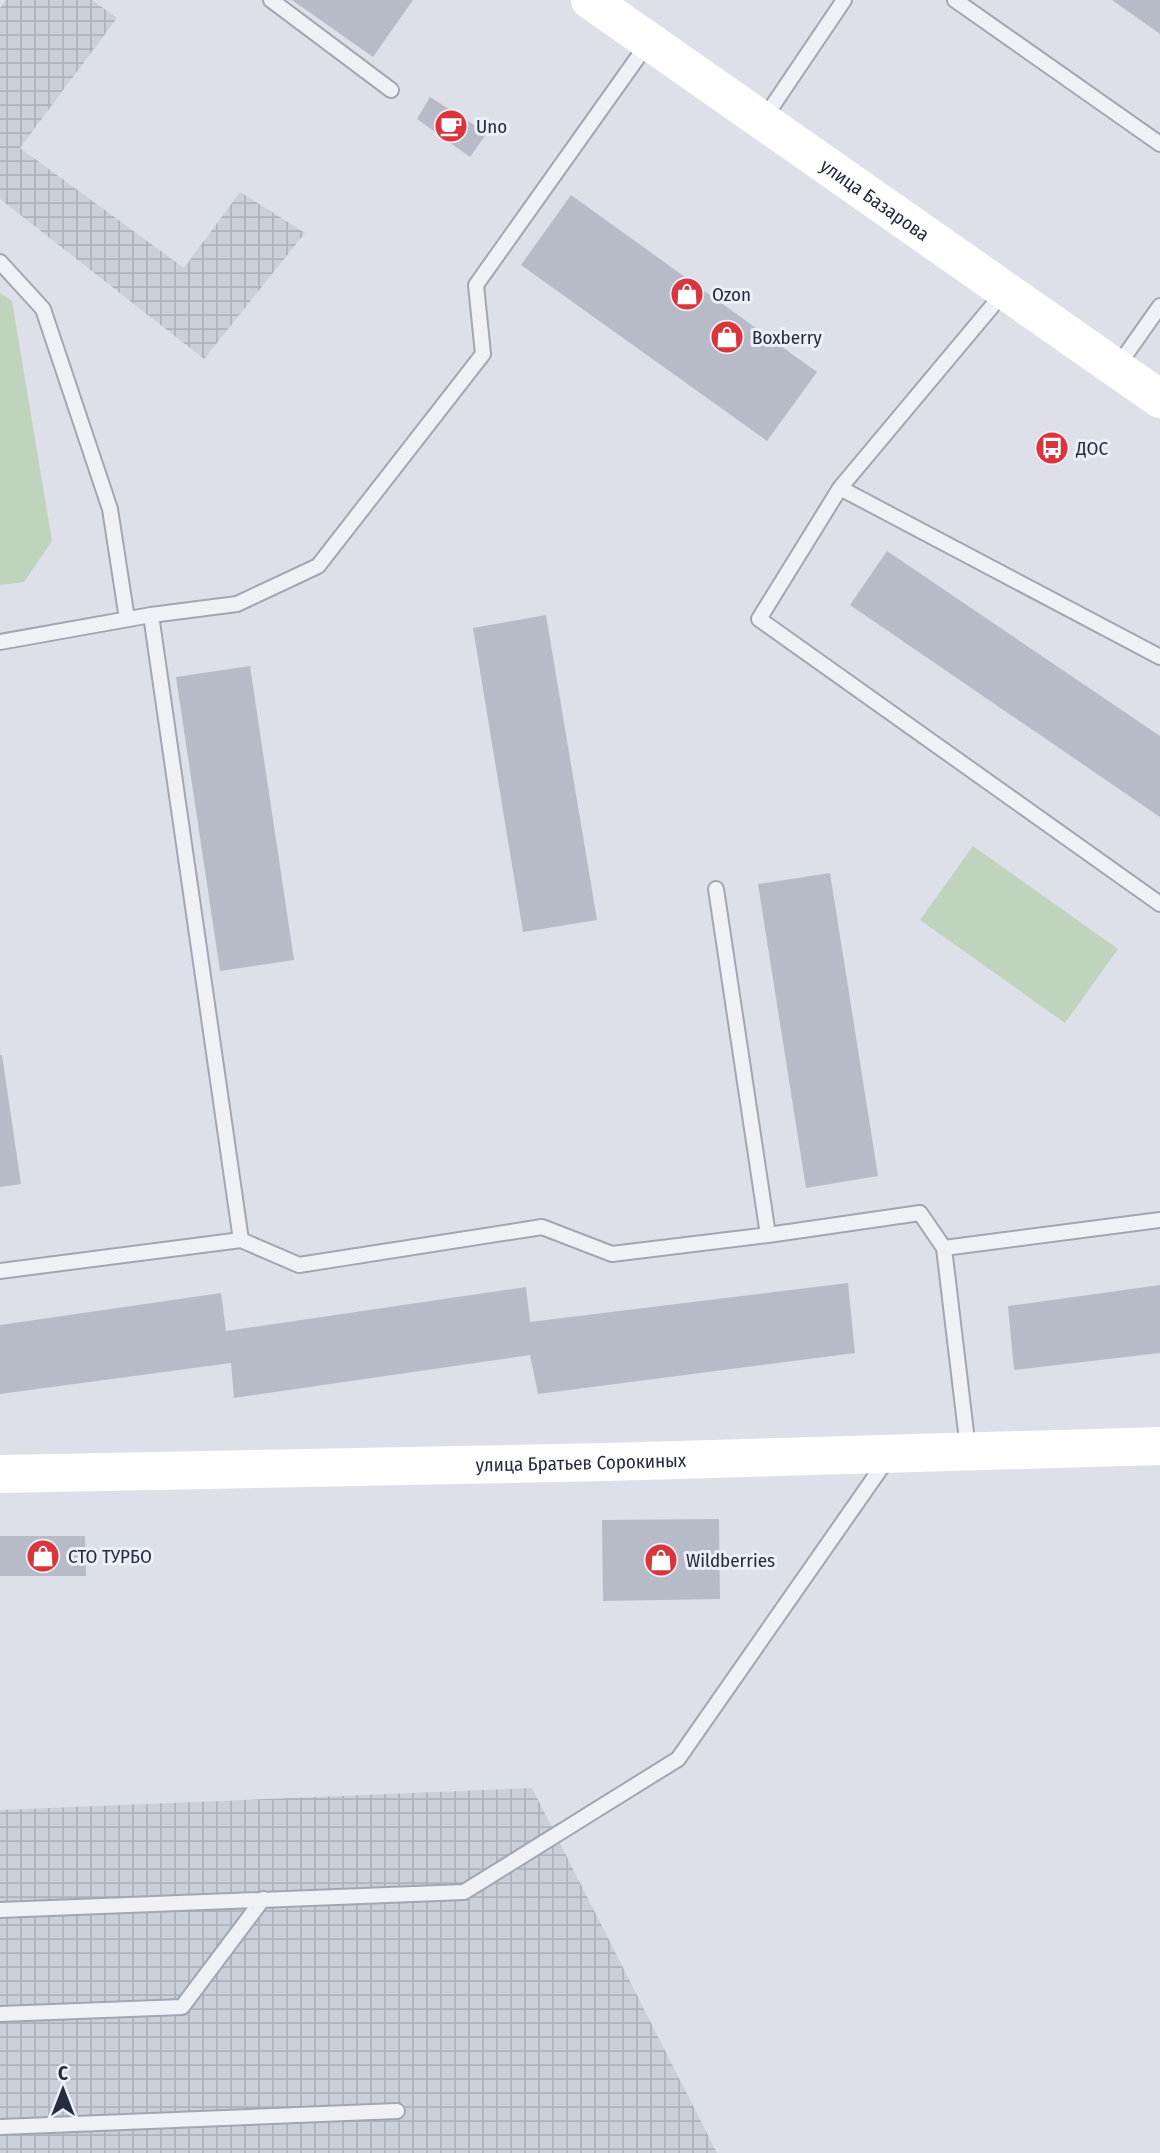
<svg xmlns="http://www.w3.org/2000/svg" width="1160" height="2153" font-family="'Fira Sans Condensed',sans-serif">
<defs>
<pattern id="industrial-grid" width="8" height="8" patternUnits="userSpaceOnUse" patternTransform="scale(1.75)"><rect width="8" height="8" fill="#cbcfda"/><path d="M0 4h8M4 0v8" fill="none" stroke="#aeb2bc"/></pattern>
</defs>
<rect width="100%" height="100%" fill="#dde0e8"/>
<path fill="url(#industrial-grid)" d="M 6,0 L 92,0 L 117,18 L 20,148 L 184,268 L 240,192 L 305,233 L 204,359 L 0,199 L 0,8 Z
M 532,1788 L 717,2153 L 0,2153 L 0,1810 Z"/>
<path fill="#c0d3bd" d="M 0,293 L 12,301 L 52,541 L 24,582 L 0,585 Z
M 973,846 L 1118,949 L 1065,1023 L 920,920 Z"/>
<path fill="#b7bbc8" d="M 292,0 L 413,0 L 373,57 Z
M 1112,0 L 1160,0 L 1160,34 Z
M 430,97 L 487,133 L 470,157 L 417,119 Z
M 571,195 L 817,372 L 767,441 L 521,265 Z
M 887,551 L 1160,736 L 1160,817 L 850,605 Z
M 546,615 L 597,920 L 523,932 L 473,628 Z
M 250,666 L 294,960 L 220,971 L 176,677 Z
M 830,873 L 878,1176 L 806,1188 L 758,884 Z
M 0,1055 L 2,1055 L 21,1184 L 0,1187 Z
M 848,1283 L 855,1353 L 538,1394 L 530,1355 L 234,1398 L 231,1363 L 0,1394 L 0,1325 L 221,1293 L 226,1331 L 526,1287 L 530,1322 Z
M 1160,1285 L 1160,1353 L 1014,1370 L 1008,1306 Z
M 719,1519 L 720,1599 L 603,1601 L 602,1520 Z
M 0,1536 L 85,1536 L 86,1576 L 0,1576 Z"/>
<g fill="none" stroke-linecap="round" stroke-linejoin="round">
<defs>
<path id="lane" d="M 271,0 L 391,90
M 955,0 L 1160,144
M 763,120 L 844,0
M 0,262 L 43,309 L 110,509 L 127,619
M 1004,292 L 840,488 L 759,619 L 1160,904
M 1117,367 L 1160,306
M 840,488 L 1160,657
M 0,642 L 151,615 L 237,604 L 318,566 L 483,354 L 476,285 L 648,43
M 716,889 L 768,1235
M 241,1240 L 299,1265 L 542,1227 L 612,1254 L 768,1235 L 920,1213 L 944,1248
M 0,1271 L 241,1240 L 151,615
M 968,1449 L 944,1248 L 1160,1220
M 0,1910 L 464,1892 L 678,1759 L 888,1458
M 0,2014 L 182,2007 L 263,1899
M 0,2127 L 397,2111"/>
</defs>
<use href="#lane" stroke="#a2a6b2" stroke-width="18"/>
<use href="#lane" stroke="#f0f1f6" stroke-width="14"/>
<g stroke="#fff" stroke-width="38">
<path id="s1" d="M 590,0 L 1160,399"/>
<path id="s2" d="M 0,1474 L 607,1462 L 1160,1446"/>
</g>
</g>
<defs>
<symbol id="cafe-disc" viewBox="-11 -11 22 22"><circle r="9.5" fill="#da353c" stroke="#eceff6"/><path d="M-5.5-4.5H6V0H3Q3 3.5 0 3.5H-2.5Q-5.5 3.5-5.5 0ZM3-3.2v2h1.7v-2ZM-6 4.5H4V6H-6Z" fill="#fff"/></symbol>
<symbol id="shop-disc" viewBox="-11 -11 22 22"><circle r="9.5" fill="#da353c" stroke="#eceff6"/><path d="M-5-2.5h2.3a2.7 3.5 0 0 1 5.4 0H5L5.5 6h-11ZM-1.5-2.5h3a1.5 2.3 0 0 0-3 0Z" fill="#fff"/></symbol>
<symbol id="bus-disc" viewBox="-11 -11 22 22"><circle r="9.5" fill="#da353c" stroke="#eceff6"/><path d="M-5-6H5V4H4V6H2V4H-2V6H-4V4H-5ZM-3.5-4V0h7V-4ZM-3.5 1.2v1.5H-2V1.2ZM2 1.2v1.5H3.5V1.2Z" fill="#fff"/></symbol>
</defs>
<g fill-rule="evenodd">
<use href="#cafe-disc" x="432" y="107" width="38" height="38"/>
<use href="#shop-disc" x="668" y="275" width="38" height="38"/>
<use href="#shop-disc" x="708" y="318" width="38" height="38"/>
<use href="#bus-disc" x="1033" y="429" width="38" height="38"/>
<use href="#shop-disc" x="24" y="1537" width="38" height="38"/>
<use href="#shop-disc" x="642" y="1541" width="38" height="38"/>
</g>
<g text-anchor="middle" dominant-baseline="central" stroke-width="6" stroke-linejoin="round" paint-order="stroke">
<g font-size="19" fill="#252c40" stroke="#eceff6" text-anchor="start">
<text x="476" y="126">Uno</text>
<text x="712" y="294">Ozon</text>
<text x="752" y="337">Boxberry</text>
<text x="1076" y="448">ДОС</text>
<text x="68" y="1556">СТО ТУРБО</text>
<text x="686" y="1560">Wildberries</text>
</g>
<g font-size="19" fill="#252c40" stroke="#eceff6">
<text stroke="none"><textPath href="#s1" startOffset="348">улица Базарова</textPath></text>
<text stroke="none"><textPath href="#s2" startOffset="581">улица Братьев Сорокиных</textPath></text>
</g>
</g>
<g transform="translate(63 2090)" stroke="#eceff6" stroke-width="5" paint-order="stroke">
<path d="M0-5L12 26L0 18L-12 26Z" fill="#252c40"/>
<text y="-10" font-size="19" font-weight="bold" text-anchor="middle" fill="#252c40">С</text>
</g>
</svg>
